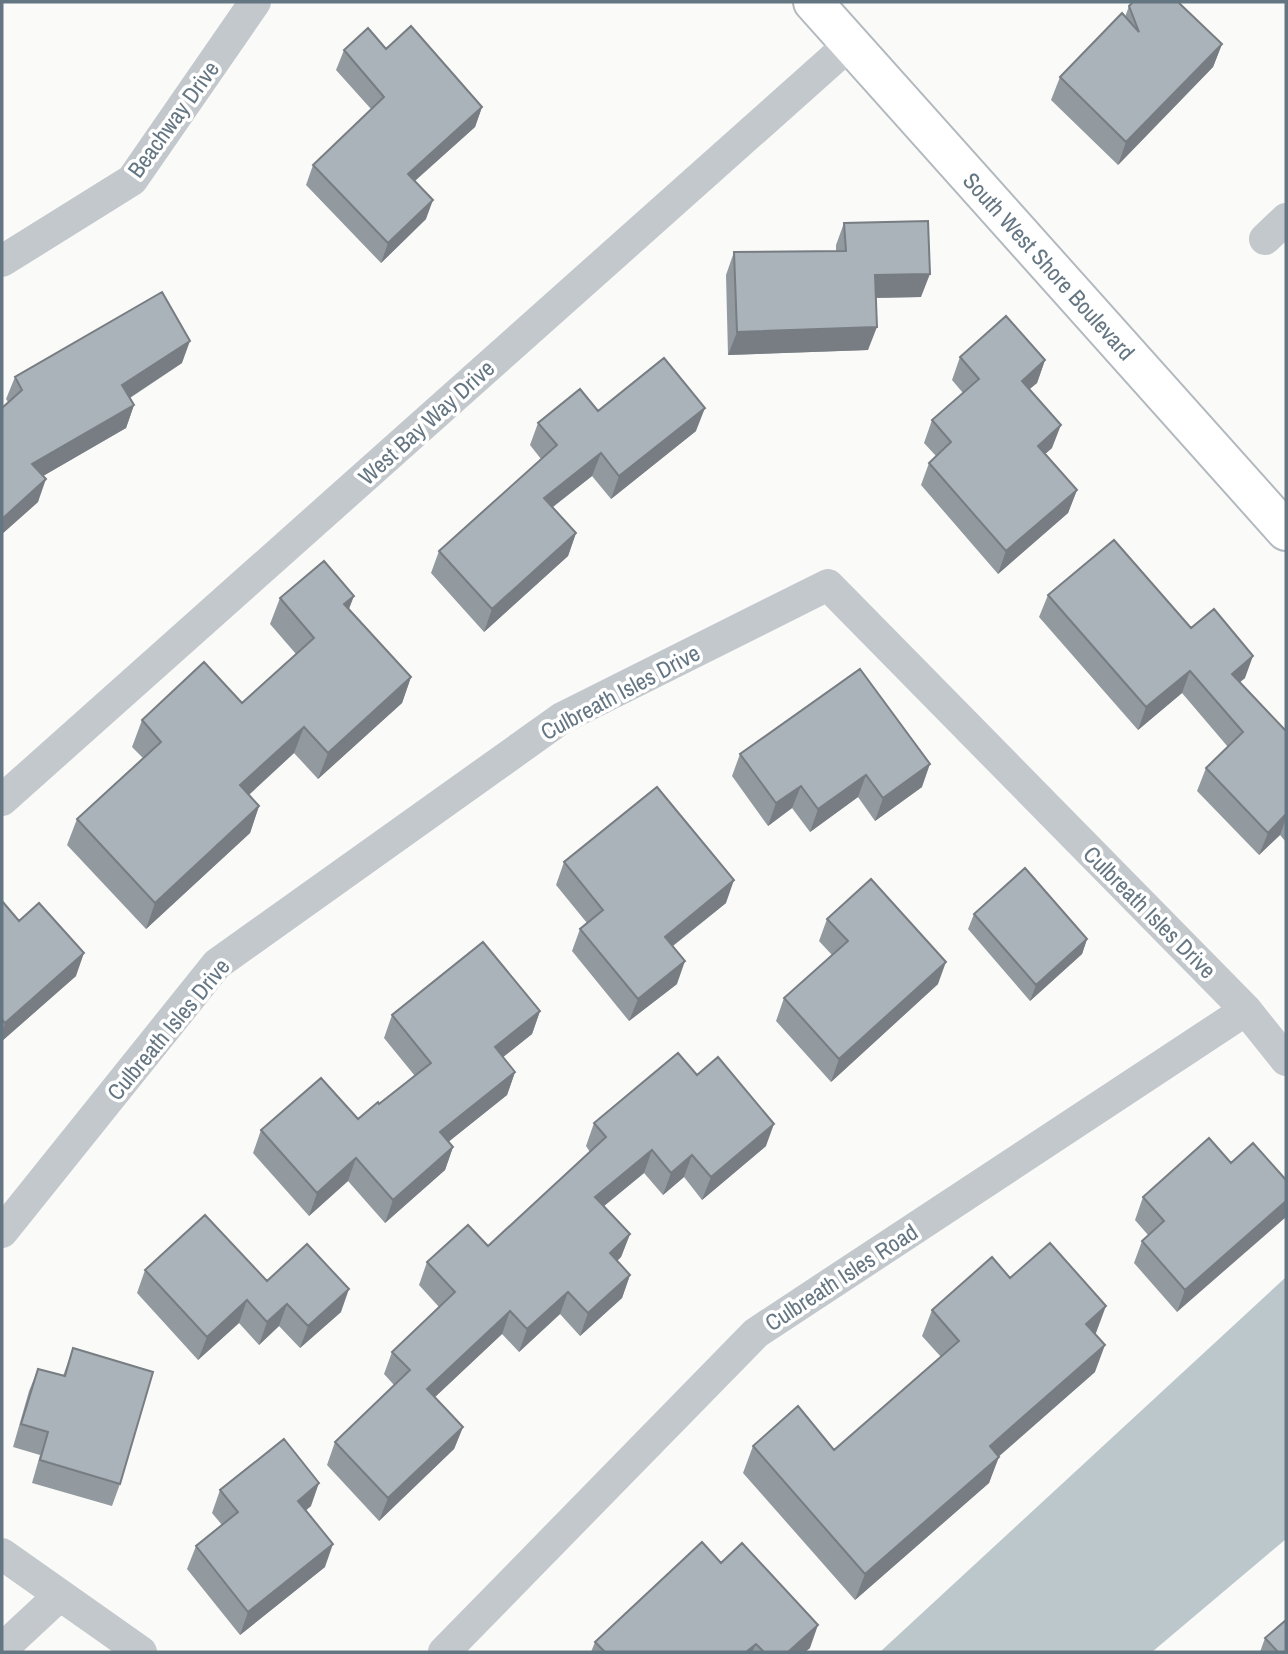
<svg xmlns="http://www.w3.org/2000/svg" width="1288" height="1654" font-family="'Archivo Narrow',sans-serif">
<rect width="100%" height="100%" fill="#fafaf8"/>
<path fill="#bbc7cb" d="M 1286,1277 L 1286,1539 L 1152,1652 L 880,1652 Z"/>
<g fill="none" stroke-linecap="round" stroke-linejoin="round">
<defs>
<path id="secondary" d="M 813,2 L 1286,531"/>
</defs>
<use href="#secondary" stroke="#b3babf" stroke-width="42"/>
<path stroke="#c3c8cc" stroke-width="32" d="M 1265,239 L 1286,219
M 2,261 L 132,180 L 255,2
M 2,800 L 850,44
M 2,1232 L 217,964 L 562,718 L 828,585 L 1246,1010 L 1286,1060
M 2,1554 L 141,1652
M 2,1649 L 60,1595
M 444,1652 L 756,1333 L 1246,1010"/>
<use href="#secondary" stroke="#fff" stroke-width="38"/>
</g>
<path fill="#929a9f" d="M 1129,6 L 1222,44 L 1213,67 L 1118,165 L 1051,100 L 1060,77 L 1125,17 Z
M 386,49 L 482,107 L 475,127 L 415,181 L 426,219 L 381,263 L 306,185 L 313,165 L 371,109 L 336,70 L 344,50 Z
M 844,223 L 921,297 L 875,298 L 868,350 L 728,355 L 726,275 L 734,252 L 836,251 L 836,245 Z
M 960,357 L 1045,360 L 1037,383 L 1029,389 L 1052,448 L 1045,454 L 1077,490 L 1068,513 L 998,574 L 921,485 L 929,463 L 936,456 L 924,443 L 932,420 L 963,393 L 952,380 Z
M 182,363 L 130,398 L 134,405 L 126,428 L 43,476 L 38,502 L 2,534 L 2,408 L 8,402 L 6,399 L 15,377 Z
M 598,411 L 696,431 L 611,499 L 592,476 L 553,507 L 576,533 L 568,556 L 484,632 L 431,573 L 439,551 L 541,459 L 530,445 L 538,423 Z
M 1048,595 L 1191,628 L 1245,678 L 1240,682 L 1286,731 L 1286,842 L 1280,835 L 1259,855 L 1197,791 L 1206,768 L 1228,747 L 1182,693 L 1138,730 L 1039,617 Z
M 280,598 L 349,609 L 411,677 L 402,703 L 318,779 L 294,753 L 249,795 L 259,806 L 250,833 L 146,929 L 67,845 L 77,819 L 143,758 L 132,747 L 142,720 L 242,703 L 296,654 L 270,624 Z
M 860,669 L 922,787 L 875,821 L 858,797 L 810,832 L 792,808 L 768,826 L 732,776 L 740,754 Z
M 564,862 L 726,903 L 673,946 L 677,984 L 629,1021 L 572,951 L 580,929 L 587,923 L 556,885 Z
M 2,901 L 19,921 L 76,976 L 2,1041 Z
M 974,914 L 1087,939 L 1082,954 L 1030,1001 L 968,929 Z
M 827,919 L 938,984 L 831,1082 L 776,1021 L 784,998 L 832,955 L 819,941 Z
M 540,1011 L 532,1034 L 503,1057 L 515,1072 L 507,1095 L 448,1142 L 453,1147 L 445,1170 L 385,1223 L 348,1181 L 309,1216 L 253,1153 L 261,1130 L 358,1119 L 415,1076 L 384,1038 L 392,1015 Z
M 697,1075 L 766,1146 L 702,1200 L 684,1177 L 663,1195 L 644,1173 L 604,1206 L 630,1234 L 621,1257 L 617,1261 L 630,1275 L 622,1298 L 580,1336 L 560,1314 L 519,1352 L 502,1334 L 435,1397 L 463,1427 L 454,1449 L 379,1521 L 327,1465 L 335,1442 L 394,1385 L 384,1374 L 392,1352 L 439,1307 L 419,1285 L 427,1262 L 488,1246 L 590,1152 L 586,1146 L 594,1123 Z
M 1231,1163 L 1286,1180 L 1177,1312 L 1134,1263 L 1142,1241 L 1148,1235 L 1135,1220 L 1143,1197 Z
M 145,1270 L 267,1281 L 341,1312 L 300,1348 L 279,1326 L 259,1345 L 239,1323 L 198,1360 L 137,1293 Z
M 1010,1278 L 1096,1333 L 1095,1334 L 1095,1372 L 998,1456 L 989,1483 L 855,1600 L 743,1473 L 753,1446 L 834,1450 L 941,1357 L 922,1336 L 932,1310 Z
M 73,1348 L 120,1484 L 112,1506 L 32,1483 L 40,1455 L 13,1447 L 29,1391 L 38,1369 L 63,1376 Z
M 220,1490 L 311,1506 L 306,1510 L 325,1567 L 240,1635 L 187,1569 L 196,1546 L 222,1525 L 212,1513 Z
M 721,1563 L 810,1648 L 805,1652 L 591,1652 L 595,1642 Z
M 1265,1638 L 1286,1652 L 1260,1652 Z"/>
<path fill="#777d82" d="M 1222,44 L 1213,67 L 1118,165 L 1126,142 Z
M 482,107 L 475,127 L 401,193 L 408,174 Z
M 433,200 L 426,219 L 381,263 L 388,243 Z
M 930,274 L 921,297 L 866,298 L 875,275 Z
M 877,327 L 868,350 L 728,355 L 737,332 Z
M 190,341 L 182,363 L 114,408 L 122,385 Z
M 1045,360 L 1037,383 L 1013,403 L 1022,381 Z
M 134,405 L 126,428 L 24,487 L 32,464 Z
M 705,408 L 696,431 L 611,499 L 619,476 Z
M 1061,425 L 1052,448 L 1029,468 L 1038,446 Z
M 601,453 L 592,476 L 536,520 L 544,498 Z
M 46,479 L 38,502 L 2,534 L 2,519 Z
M 1077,490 L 1068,513 L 998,574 L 1006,551 Z
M 576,533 L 568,556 L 484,632 L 492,609 Z
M 354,596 L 344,622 L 344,604 Z
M 1253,656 L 1245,678 L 1223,696 L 1232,674 Z
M 1190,671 L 1182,693 L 1138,730 L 1146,707 Z
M 411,677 L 402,703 L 318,779 L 328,753 Z
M 304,727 L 294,753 L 231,811 L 240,785 Z
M 930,764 L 922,787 L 875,821 L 883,798 Z
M 866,775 L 858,797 L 810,832 L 818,809 Z
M 801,786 L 792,808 L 768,826 L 776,803 Z
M 259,806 L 250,833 L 146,929 L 155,903 Z
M 1286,814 L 1286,818 L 1280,835 L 1259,855 L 1268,833 Z
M 734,880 L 726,903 L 656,959 L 665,937 Z
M 1087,939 L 1082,954 L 1030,1001 L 1036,985 Z
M 84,953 L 76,976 L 2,1041 L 2,1032 L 5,1023 Z
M 685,961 L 677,984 L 629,1021 L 638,999 Z
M 946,962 L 938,984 L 831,1082 L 839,1059 Z
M 540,1011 L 532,1034 L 487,1070 L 495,1047 Z
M 515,1072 L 507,1095 L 432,1155 L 440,1132 Z
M 774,1124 L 766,1146 L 702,1200 L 711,1177 Z
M 453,1147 L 445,1170 L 385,1223 L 393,1200 Z
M 652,1150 L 644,1173 L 587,1220 L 595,1197 Z
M 692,1155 L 684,1177 L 663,1195 L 671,1173 Z
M 356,1158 L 348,1181 L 309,1216 L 317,1193 Z
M 1286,1201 L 1286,1217 L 1177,1312 L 1185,1290 Z
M 630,1234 L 621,1257 L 601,1276 L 610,1253 Z
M 630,1275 L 622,1298 L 580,1336 L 588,1313 Z
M 349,1289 L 341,1312 L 300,1348 L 308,1326 Z
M 568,1292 L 560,1314 L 519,1352 L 527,1329 Z
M 247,1300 L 239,1323 L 198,1360 L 207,1337 Z
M 287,1304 L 279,1326 L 259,1345 L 267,1322 Z
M 1106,1306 L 1096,1333 L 1076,1350 L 1086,1324 Z
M 510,1311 L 502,1334 L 419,1412 L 427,1389 Z
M 1105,1345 L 1095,1372 L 980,1473 L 990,1446 Z
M 463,1427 L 454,1449 L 379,1521 L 388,1498 Z
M 999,1457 L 989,1483 L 855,1600 L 865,1574 Z
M 319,1483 L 311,1506 L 290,1524 L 298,1501 Z
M 333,1544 L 325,1567 L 240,1635 L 248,1612 Z
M 818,1625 L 810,1648 L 805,1652 L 788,1652 Z
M 756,1644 L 752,1652 L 746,1652 Z"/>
<path fill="#aab3b9" stroke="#777d82" stroke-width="2" d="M 1133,2 L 1178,2 L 1222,44 L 1126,142 L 1060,77 L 1122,13 L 1139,32 L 1129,6 Z
M 411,26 L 482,107 L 408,174 L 433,200 L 388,243 L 313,165 L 384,97 L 344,50 L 368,28 L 386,49 Z
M 928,221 L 930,274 L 875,275 L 877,327 L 737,332 L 734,252 L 846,251 L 844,223 Z
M 162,292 L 190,341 L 122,385 L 134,405 L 32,464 L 46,479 L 2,519 L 2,408 L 22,390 L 15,377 Z
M 1006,316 L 1045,360 L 1022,381 L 1061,425 L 1038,446 L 1077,490 L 1006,551 L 929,463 L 951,442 L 932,420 L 979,379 L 960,357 Z
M 664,358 L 705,408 L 619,476 L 601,453 L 544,498 L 576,533 L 492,609 L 439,551 L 557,445 L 538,423 L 580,389 L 598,411 Z
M 1114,540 L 1191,628 L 1214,609 L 1253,656 L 1232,674 L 1286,731 L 1286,814 L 1268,833 L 1206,768 L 1243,732 L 1190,671 L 1146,707 L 1048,595 Z
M 324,561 L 354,596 L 344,604 L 411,677 L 328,753 L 304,727 L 240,785 L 259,806 L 155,903 L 77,819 L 161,742 L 142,720 L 204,662 L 242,703 L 314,638 L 280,598 Z
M 860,669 L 930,764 L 883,798 L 866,775 L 818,809 L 801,786 L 776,803 L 740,754 Z
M 657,787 L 734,880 L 665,937 L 685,961 L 638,999 L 580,929 L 603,910 L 564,862 Z
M 1025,868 L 1087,939 L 1036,985 L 974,914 Z
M 871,879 L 946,962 L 839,1059 L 784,998 L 848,941 L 827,919 Z
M 2,901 L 19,921 L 39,903 L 84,953 L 5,1023 L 2,1019 Z
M 483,942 L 540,1011 L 495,1047 L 515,1072 L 440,1132 L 453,1147 L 393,1200 L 356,1158 L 317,1193 L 261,1130 L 321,1078 L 358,1119 L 378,1102 L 379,1104 L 431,1063 L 392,1015 Z
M 678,1053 L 697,1075 L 718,1057 L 774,1124 L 711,1177 L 692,1155 L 671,1173 L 652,1150 L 595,1197 L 630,1234 L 610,1253 L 630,1275 L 588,1313 L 568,1292 L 527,1329 L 510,1311 L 427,1389 L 463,1427 L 388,1498 L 335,1442 L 410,1370 L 392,1352 L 455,1292 L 427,1262 L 468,1225 L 488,1246 L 606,1137 L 594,1123 Z
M 1209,1138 L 1231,1163 L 1253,1143 L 1286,1180 L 1286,1201 L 1185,1290 L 1142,1241 L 1164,1221 L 1143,1197 Z
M 205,1215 L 267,1281 L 307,1244 L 349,1289 L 308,1326 L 287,1304 L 267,1322 L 247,1300 L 207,1337 L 145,1270 Z
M 1050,1243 L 1106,1306 L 1086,1324 L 1105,1345 L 990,1446 L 999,1457 L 865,1574 L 753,1446 L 798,1406 L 834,1450 L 959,1341 L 932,1310 L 992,1257 L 1010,1278 Z
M 73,1348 L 153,1372 L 120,1484 L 40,1460 L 48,1432 L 21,1424 L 38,1369 L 65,1376 Z
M 284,1439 L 319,1483 L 298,1501 L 333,1544 L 248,1612 L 196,1546 L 238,1512 L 220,1490 Z
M 702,1542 L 721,1563 L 742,1543 L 818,1625 L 788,1652 L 764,1652 L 756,1644 L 746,1652 L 605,1652 L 595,1642 Z
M 1286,1620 L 1286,1652 L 1278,1652 L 1265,1638 Z"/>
<g text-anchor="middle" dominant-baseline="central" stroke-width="7" stroke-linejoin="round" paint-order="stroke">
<g font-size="23" fill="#657683" stroke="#fff">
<text transform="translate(173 119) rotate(-54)">Beachway Drive</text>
<text transform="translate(1049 266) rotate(48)">South West Shore Boulevard</text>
<text transform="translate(426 422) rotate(-42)">West Bay Way Drive</text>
<text transform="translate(620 692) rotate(-28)">Culbreath Isles Drive</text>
<text transform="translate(1150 912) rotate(45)">Culbreath Isles Drive</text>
<text transform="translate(168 1029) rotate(-50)">Culbreath Isles Drive</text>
<text transform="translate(841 1277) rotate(-33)">Culbreath Isles Road</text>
</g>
</g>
<rect width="1288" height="1654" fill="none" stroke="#657683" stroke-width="7"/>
</svg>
